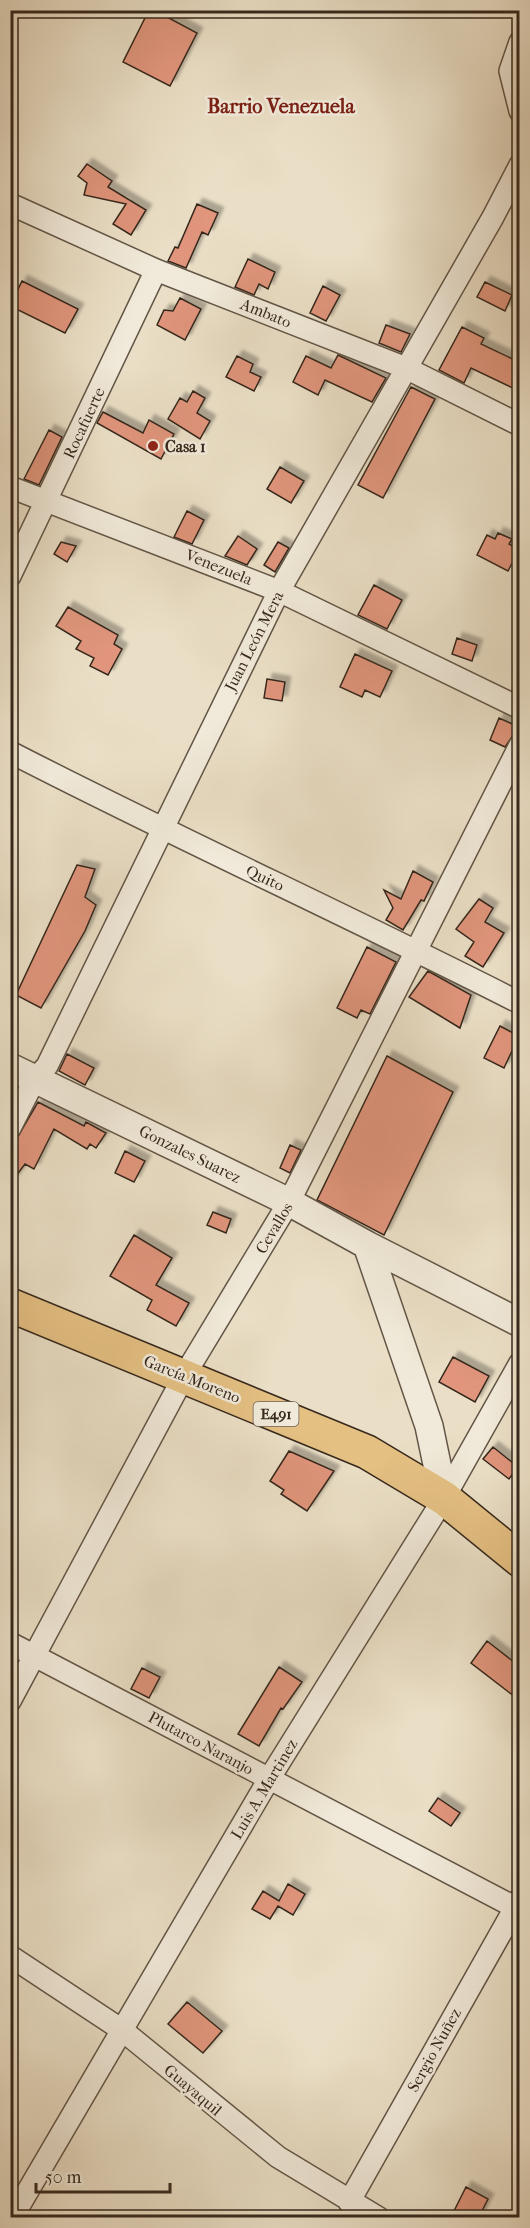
<svg xmlns="http://www.w3.org/2000/svg" width="530" height="2228" font-family="'IM FELL French Canon',serif">
<defs>
<filter id="shadow"><feDropShadow dx="5.5" dy="-5.5" stdDeviation="1.5" flood-color="#0004"/></filter>
</defs>
<rect width="100%" height="100%" fill="#eadfc6"/>
<filter id="stains"><feTurbulence type="fractalNoise" baseFrequency=".00333" numOctaves="4"/><feColorMatrix values="0 0 0 0 .2 0 0 0 0 .09 0 0 0 0 .02 0 0 0 .5 -.17"/></filter>
<radialGradient id="worn" r=".72"><stop offset=".6" stop-color="#630" stop-opacity="0"/><stop offset="1" stop-color="#630" stop-opacity=".3"/></radialGradient>
<path fill="#e0957b" stroke="#36281d" stroke-width="1.5" filter="url(#shadow)" d="M 149,10 L 154,10 L 197,33 L 170,86 L 123,62 Z
M 87,164 L 112,181 L 108,187 L 146,210 L 131,235 L 113,224 L 126,204 L 84,195 L 87,183 L 78,176 Z
M 197,204 L 218,213 L 208,235 L 202,232 L 186,268 L 168,261 L 175,247 L 178,248 Z
M 248,259 L 275,272 L 268,289 L 259,284 L 254,295 L 235,287 Z
M 22,281 L 78,309 L 65,333 L 10,306 Z
M 485,282 L 512,295 L 505,311 L 477,297 Z
M 323,286 L 340,295 L 326,321 L 310,313 Z
M 180,298 L 201,309 L 185,340 L 157,325 L 164,310 L 173,311 Z
M 386,325 L 410,334 L 401,352 L 379,343 Z
M 462,327 L 484,338 L 481,344 L 519,362 L 519,391 L 471,368 L 464,383 L 439,370 Z
M 338,355 L 386,378 L 372,402 L 325,380 L 318,395 L 293,382 L 306,356 L 331,368 Z
M 237,356 L 253,364 L 250,372 L 261,377 L 254,391 L 226,377 Z
M 411,387 L 435,399 L 383,498 L 358,485 Z
M 193,391 L 205,398 L 197,413 L 210,421 L 200,439 L 168,419 L 180,398 L 187,402 Z
M 103,412 L 143,433 L 149,420 L 174,434 L 161,459 L 97,423 Z
M 49,430 L 62,437 L 39,485 L 24,479 Z
M 280,467 L 304,481 L 291,503 L 267,489 Z
M 187,511 L 204,520 L 192,544 L 174,537 Z
M 498,533 L 512,539 L 509,544 L 519,550 L 508,571 L 477,555 L 487,535 L 495,539 Z
M 238,536 L 257,549 L 247,565 L 225,556 Z
M 61,542 L 76,546 L 67,562 L 54,554 Z
M 278,542 L 289,548 L 275,572 L 264,565 Z
M 374,585 L 402,600 L 387,629 L 358,615 Z
M 68,607 L 118,635 L 114,644 L 122,649 L 108,675 L 90,666 L 94,658 L 76,649 L 81,641 L 56,626 Z
M 457,638 L 477,645 L 472,661 L 452,654 Z
M 355,654 L 392,671 L 380,697 L 365,690 L 362,697 L 340,687 Z
M 267,679 L 285,682 L 282,701 L 264,698 Z
M 499,718 L 519,727 L 505,747 L 490,740 Z
M 77,865 L 95,869 L 85,897 L 96,905 L 85,931 L 41,1008 L 16,995 Z
M 413,871 L 433,882 L 424,901 L 421,900 L 403,930 L 386,920 L 393,908 L 384,890 L 401,899 Z
M 479,899 L 493,908 L 485,922 L 504,933 L 483,967 L 465,956 L 474,942 L 456,929 Z
M 367,947 L 396,962 L 370,1014 L 361,1010 L 357,1018 L 337,1008 Z
M 428,971 L 471,995 L 460,1028 L 409,997 Z
M 500,1026 L 519,1036 L 504,1068 L 484,1058 Z
M 67,1054 L 94,1068 L 85,1085 L 59,1071 Z
M 387,1056 L 453,1092 L 384,1235 L 317,1200 Z
M 38,1102 L 84,1126 L 86,1122 L 106,1133 L 96,1148 L 90,1144 L 87,1149 L 54,1129 L 34,1169 L 25,1164 L 10,1184 L 10,1150 Z
M 290,1145 L 301,1150 L 290,1173 L 280,1168 Z
M 125,1151 L 145,1161 L 134,1182 L 115,1173 Z
M 213,1212 L 231,1219 L 226,1233 L 207,1225 Z
M 134,1235 L 172,1258 L 156,1285 L 189,1303 L 176,1326 L 147,1310 L 152,1300 L 110,1276 Z
M 453,1357 L 489,1376 L 475,1402 L 439,1382 Z
M 493,1447 L 518,1467 L 509,1479 L 483,1459 Z
M 289,1451 L 334,1471 L 307,1511 L 281,1494 L 284,1490 L 270,1481 Z
M 487,1641 L 519,1666 L 519,1700 L 471,1663 Z
M 279,1667 L 302,1682 L 283,1709 L 281,1708 L 259,1746 L 238,1734 Z
M 142,1668 L 160,1677 L 149,1698 L 131,1689 Z
M 438,1798 L 460,1813 L 451,1826 L 429,1811 Z
M 288,1884 L 305,1894 L 293,1915 L 278,1906 L 270,1919 L 252,1909 L 263,1891 L 279,1901 Z
M 187,2002 L 222,2031 L 203,2053 L 168,2024 Z
M 466,2187 L 488,2199 L 479,2217 L 451,2217 Z"/>
<g fill="none" stroke-linecap="round" stroke-linejoin="round">
<defs>
<path id="minor" d="M 520,42 L 510,71 L 520,111
M 10,204 L 156,270 L 406,368 L 520,425
M 10,487 L 279,591 L 520,708
M 10,576 L 156,270
M 10,752 C 179,839 351,917 520,1003
M 10,1128 L 35,1079 L 47,1066 L 279,591 L 493,217 L 520,165
M 10,1643 L 520,1910
M 10,1701 L 184,1376 L 289,1202 L 520,745
M 10,1956 L 122,2030 L 278,2157 L 379,2218
M 349,2202 L 520,1899
M 12,2218 L 269,1779 L 444,1498 L 520,1363"/>
<path id="tertiary" d="M 10,1067 L 289,1202 L 367,1245 L 429,1426 L 444,1498
M 367,1245 L 520,1323"/>
<path id="trunk" d="M 10,1305 L 367,1452 L 444,1498 L 520,1560"/>
</defs>
<use href="#minor" stroke="#635647" stroke-width="24"/>
<use href="#tertiary" stroke="#635647" stroke-width="30"/>
<use href="#trunk" stroke="#36281d" stroke-width="36"/>
<use href="#minor" stroke="#f1eada" stroke-width="21"/>
<use href="#tertiary" stroke="#f1eada" stroke-width="27"/>
<use href="#trunk" stroke="#e5c083" stroke-width="33"/>
</g>
<circle fill="#8f2418" stroke="#f1eada" stroke-width="2" cx="153" cy="446" r="6"/>
<g text-anchor="middle" dominant-baseline="central" stroke-width="5" stroke-linejoin="round" paint-order="stroke">
<rect fill="#f1eada" stroke="#6e6256" stroke-width="1.5" x="253.5" y="1402" width="45" height="24" rx="4.5"/>
<g font-size="15" font-weight="bold" fill="#36281d">
<text x="276" y="1414">E491</text>
</g>
<g font-size="16" fill="#36281d" stroke="#f1eada">
<text transform="translate(266 313) rotate(22)">Ambato</text>
<text transform="translate(84 423) rotate(-65)">Rocafuerte</text>
<text transform="translate(219 567) rotate(22)">Venezuela</text>
<text transform="translate(254 641) rotate(-63)">Juan León Mera</text>
<text transform="translate(265 878) rotate(25)">Quito</text>
<text transform="translate(190 1154) rotate(26)">Gonzales Suarez</text>
<text transform="translate(274 1228) rotate(-59)">Cevallos</text>
<text transform="translate(192 1379) rotate(22)">García Moreno</text>
<text transform="translate(201 1743) rotate(28)">Plutarco Naranjo</text>
<text transform="translate(264 1789) rotate(-59)">Luis A. Martinez</text>
<text transform="translate(434 2050) rotate(-61)">Sergio Nuñez</text>
<text transform="translate(193 2090) rotate(40)">Guayaquil</text>
</g>
<g font-size="16" font-weight="bold" fill="#36281d" stroke="#f1eada" text-anchor="start">
<text x="165" y="446">Casa 1</text>
</g>
<g font-size="20" font-weight="bold" fill="#7a1f14" stroke="#f1eada">
<text x="281" y="106">Barrio Venezuela</text>
</g>
</g>
<rect width="530" height="2228" fill="none" stroke="#eadfc6" stroke-width="36"/>
<rect x="12" y="12" width="506" height="2204" fill="none" stroke="#36281d" stroke-width="3"/>
<rect x="18" y="18" width="494" height="2192" fill="none" stroke="#36281d" stroke-width="1.5"/>
<path d="M36 2183v9h134v-9" fill="none" stroke="#36281d" stroke-width="3"/>
<text x="45" y="2183" font-size="18" fill="#36281d" stroke="#f1eada" stroke-width="4.5" paint-order="stroke">50 m</text>
<rect width="100%" height="100%" filter="url(#stains)"/>
<rect width="100%" height="100%" fill="url(#worn)"/>
</svg>
